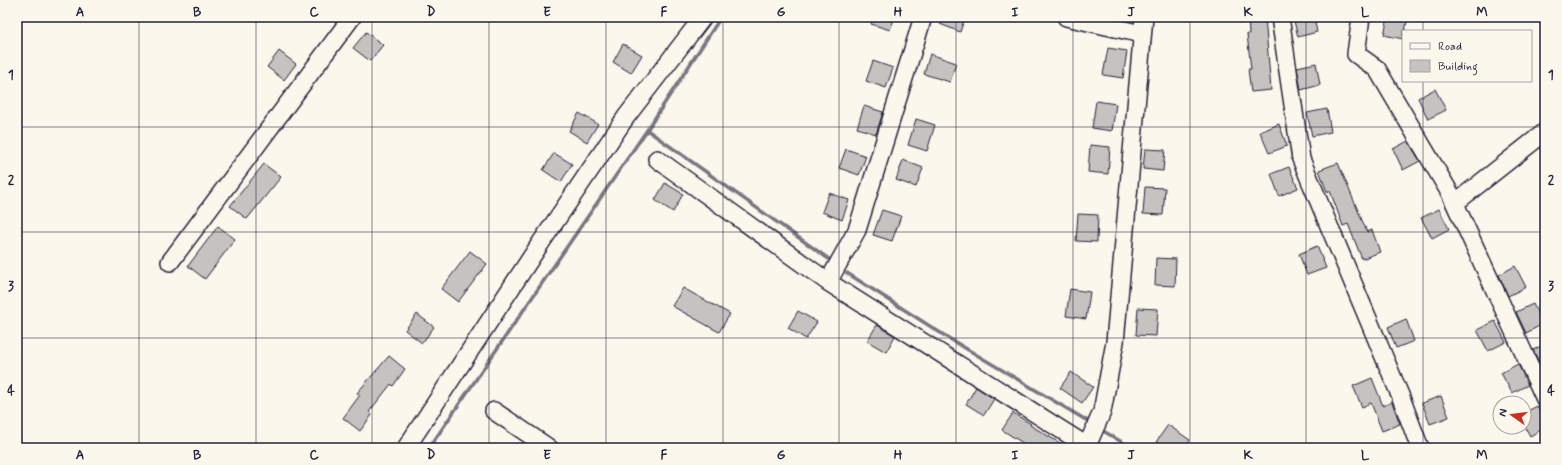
<svg xmlns="http://www.w3.org/2000/svg" width="1562" height="465" font-family="Mynerve,sans-serif">
<rect width="100%" height="100%" fill="#fbf7ec"/>
<filter id="ink" filterUnits="userSpaceOnUse"><feTurbulence type="fractalNoise" baseFrequency=".025" numOctaves="2"/><feDisplacementMap in="SourceGraphic" scale="8" xChannelSelector="R" yChannelSelector="G"/><feConvolveMatrix kernelMatrix="1 2 1 2 8 2 1 2 1" color-interpolation-filters="sRGB"/></filter>
<g filter="url(#ink)">
<g fill="none" stroke-linecap="round" stroke-linejoin="round">
<path stroke="#787681" stroke-width="3.5" d="M 647,130 L 833,262
M 847,273 L 950,339 L 1091,423
M 1105,432 L 1132,448
M 429,448 L 647,130 L 721,17"/>
</g>
<path fill="#c6c2c0" stroke="#22223b" d="M 873,17 L 895,17 L 890,30 L 871,24 Z
M 942,17 L 965,17 L 960,32 L 940,24 Z
M 1248,17 L 1265,17 L 1271,90 L 1251,92 L 1248,69 L 1251,69 L 1247,34 L 1249,34 Z
M 1293,17 L 1314,17 L 1317,32 L 1298,37 Z
M 1388,17 L 1408,17 L 1405,31 L 1403,31 L 1403,39 L 1384,35 Z
M 366,32 L 383,45 L 370,61 L 353,48 Z
M 623,44 L 642,55 L 631,73 L 613,62 Z
M 1108,48 L 1127,51 L 1123,78 L 1103,75 Z
M 279,51 L 296,64 L 284,80 L 267,67 Z
M 930,54 L 956,63 L 950,82 L 924,74 Z
M 873,61 L 893,68 L 886,88 L 866,81 Z
M 1316,63 L 1320,85 L 1301,90 L 1297,67 Z
M 1435,89 L 1446,110 L 1428,119 L 1418,98 Z
M 1096,101 L 1116,104 L 1112,131 L 1092,128 Z
M 864,106 L 883,112 L 876,134 L 857,128 Z
M 1327,109 L 1331,132 L 1312,136 L 1307,113 Z
M 579,113 L 598,124 L 587,142 L 569,131 Z
M 916,119 L 935,125 L 927,151 L 908,145 Z
M 1279,124 L 1287,146 L 1269,153 L 1260,132 Z
M 1408,141 L 1420,161 L 1403,170 L 1393,149 Z
M 1090,145 L 1110,147 L 1108,174 L 1088,172 Z
M 846,149 L 866,156 L 859,175 L 839,168 Z
M 1145,149 L 1165,150 L 1163,171 L 1143,169 Z
M 554,153 L 572,164 L 561,182 L 543,170 Z
M 903,160 L 923,168 L 916,187 L 896,180 Z
M 1338,163 L 1367,232 L 1372,230 L 1380,252 L 1362,259 L 1348,224 L 1343,226 L 1330,191 L 1327,192 L 1319,170 Z
M 264,164 L 281,177 L 247,219 L 230,206 Z
M 1289,167 L 1298,188 L 1279,196 L 1271,174 Z
M 665,183 L 683,194 L 673,212 L 655,200 Z
M 1145,187 L 1165,188 L 1163,215 L 1143,214 Z
M 829,193 L 849,200 L 842,220 L 822,212 Z
M 1439,209 L 1449,229 L 1432,238 L 1421,218 Z
M 882,210 L 901,216 L 892,241 L 873,235 Z
M 1078,214 L 1098,215 L 1097,242 L 1076,241 Z
M 218,226 L 235,239 L 205,279 L 188,266 Z
M 1317,246 L 1326,268 L 1307,275 L 1299,254 Z
M 470,251 L 487,264 L 458,302 L 441,289 Z
M 1156,258 L 1176,259 L 1175,286 L 1155,285 Z
M 1515,266 L 1526,287 L 1508,296 L 1499,275 Z
M 683,288 L 730,314 L 719,332 L 672,306 Z
M 1070,289 L 1090,292 L 1086,319 L 1066,316 Z
M 1533,304 L 1543,324 L 1526,333 L 1516,312 Z
M 1138,308 L 1158,309 L 1156,336 L 1136,335 Z
M 798,311 L 817,322 L 806,339 L 788,328 Z
M 417,314 L 434,327 L 422,343 L 405,330 Z
M 1406,319 L 1414,341 L 1396,348 L 1388,327 Z
M 1495,321 L 1506,342 L 1488,351 L 1477,330 Z
M 877,325 L 895,336 L 886,352 L 867,341 Z
M 1545,344 L 1545,373 L 1533,350 Z
M 389,356 L 405,369 L 393,386 L 391,384 L 369,412 L 372,415 L 360,431 L 343,418 L 360,395 L 357,393 Z
M 1518,364 L 1528,385 L 1512,393 L 1501,373 Z
M 1071,372 L 1093,387 L 1082,403 L 1060,388 Z
M 1372,378 L 1383,406 L 1392,402 L 1400,424 L 1382,431 L 1371,403 L 1362,407 L 1353,386 Z
M 976,387 L 994,399 L 984,415 L 966,404 Z
M 1441,396 L 1449,417 L 1430,424 L 1422,403 Z
M 1537,406 L 1545,422 L 1545,428 L 1530,436 L 1524,425 L 1524,413 Z
M 1013,413 L 1031,424 L 1030,425 L 1068,448 L 1031,448 L 1002,430 Z
M 1168,425 L 1190,440 L 1185,448 L 1166,448 L 1156,442 Z"/>
<g fill="none" stroke-linecap="round" stroke-linejoin="round">
<defs>
<path id="minor" d="M 1066,17 L 1142,34
M 1280,17 L 1301,159 L 1400,395 L 1420,448
M 1361,17 L 1356,54 L 1377,69 L 1450,193 L 1545,399
M 657,159 L 828,282 L 1090,448
M 1455,203 L 1545,132
M 170,262 L 352,17
M 828,282 L 857,230 L 923,17
M 494,411 L 549,448
M 1087,446 L 1102,412 L 1115,342 L 1144,17
M 406,448 L 540,244 L 626,117 L 703,17"/>
</defs>
<use href="#minor" stroke="#22223b" stroke-width="20"/>
<use href="#minor" stroke="#fbf7ec" stroke-width="17"/>
</g>
</g>
<path fill="none" stroke="#22223b" stroke-width="1" stroke-opacity="0.55" d="M 139,17 L 139,448M 256,17 L 256,448M 372,17 L 372,448M 489,17 L 489,448M 606,17 L 606,448M 723,17 L 723,448M 839,17 L 839,448M 956,17 L 956,448M 1073,17 L 1073,448M 1190,17 L 1190,448M 1306,17 L 1306,448M 1423,17 L 1423,31M 1423,81 L 1423,448M 17,127 L 1545,127M 17,232 L 1545,232M 17,338 L 1545,338"/>
<rect width="1562" height="465" fill="none" stroke="#fbf7ec" stroke-width="44"/>
<rect x="1402" y="30" width="130" height="52" fill="#fbf7ec" stroke="#a4a2a5"/>
<rect x="1410" y="43" width="20" height="6" fill="#fbf7ec" stroke="#a4a2a5"/>
<text x="1438" y="50" font-size="12" fill="#22223b">Road</text>
<rect x="1410" y="60" width="20" height="12" fill="#c6c2c0" stroke="#a4a2a5"/>
<text x="1438" y="70" font-size="12" fill="#22223b">Building</text>
<g transform="translate(1512 415) rotate(284)"><circle r="19" fill="#fbf7ec" stroke="#a4a2a5"/>
<path d="M0-3L7 15L0 10L-7 15Z" fill="#c8321e"/>
<text y="-6" font-size="11" font-weight="bold" text-anchor="middle" fill="#22223b">N</text>
</g>
<rect x="22" y="22" width="1518" height="421" fill="none" stroke="#22223b" stroke-width="1.5"/>
<g font-size="13" text-anchor="middle" font-weight="bold" fill="#22223b">
<text x="80" y="16">A</text>
<text x="197" y="16">B</text>
<text x="314" y="16">C</text>
<text x="431" y="16">D</text>
<text x="547" y="16">E</text>
<text x="664" y="16">F</text>
<text x="781" y="16">G</text>
<text x="898" y="16">H</text>
<text x="1015" y="16">I</text>
<text x="1131" y="16">J</text>
<text x="1248" y="16">K</text>
<text x="1365" y="16">L</text>
<text x="1482" y="16">M</text>
<text x="11" y="79">1</text>
<text x="1551" y="79">1</text>
<text x="11" y="184">2</text>
<text x="1551" y="184">2</text>
<text x="11" y="290">3</text>
<text x="1551" y="290">3</text>
<text x="11" y="395">4</text>
<text x="1551" y="395">4</text>
<text x="80" y="459">A</text>
<text x="197" y="459">B</text>
<text x="314" y="459">C</text>
<text x="431" y="459">D</text>
<text x="547" y="459">E</text>
<text x="664" y="459">F</text>
<text x="781" y="459">G</text>
<text x="898" y="459">H</text>
<text x="1015" y="459">I</text>
<text x="1131" y="459">J</text>
<text x="1248" y="459">K</text>
<text x="1365" y="459">L</text>
<text x="1482" y="459">M</text>
</g>
</svg>
